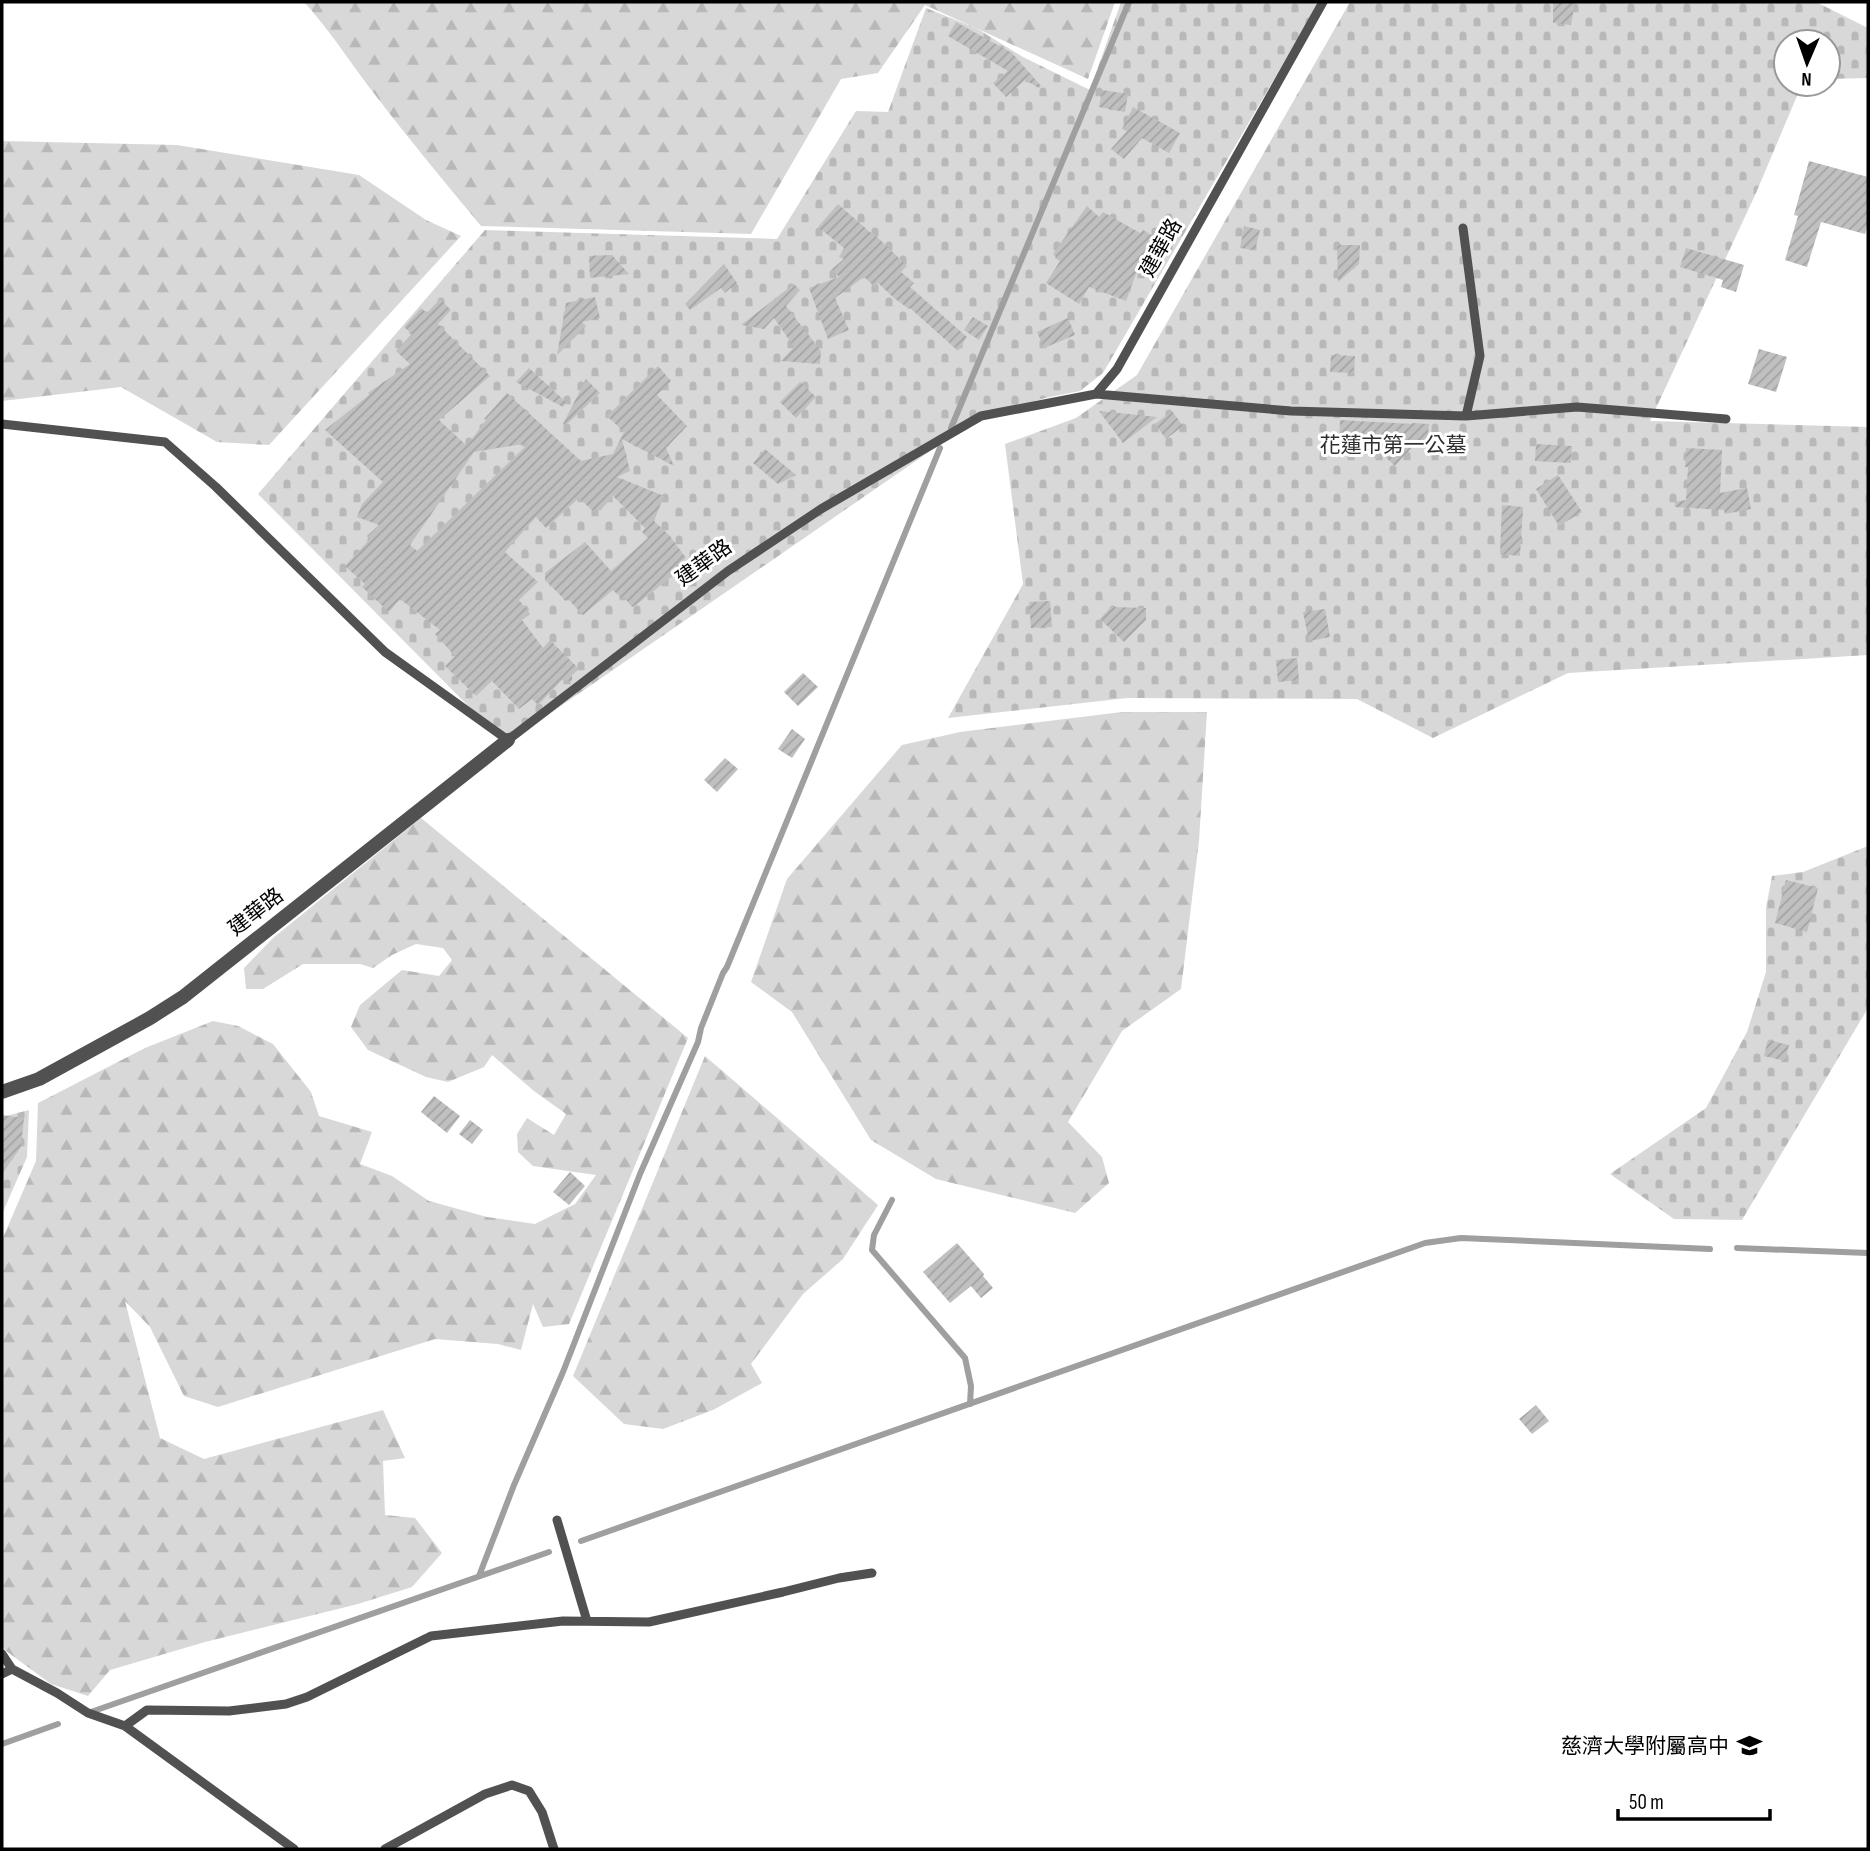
<svg xmlns="http://www.w3.org/2000/svg" width="1870" height="1851" font-family="'Sofia Sans Condensed','Noto Sans TC',sans-serif">
<defs>
<pattern id="forest-firs" width="22" height="20" patternUnits="userSpaceOnUse" patternTransform="scale(1.75)"><rect width="22" height="20" fill="#d8d8d8"/><path d="M5 1l3.5 6h-7zM16 11l3.5 6h-7z" fill="#b8b8b8"/></pattern>
<pattern id="cemetery-stones" width="16" height="16" patternUnits="userSpaceOnUse" patternTransform="scale(1.75)"><rect width="16" height="16" fill="#d8d8d8"/><path d="M2 7V4a2 2 0 0 1 4 0v3zM10 15v-3a2 2 0 0 1 4 0v3z" fill="#b8b8b8"/></pattern>
<pattern id="building-hatch" width="6" height="6" patternUnits="userSpaceOnUse" patternTransform="scale(1.75)"><rect width="6" height="6" fill="#c0c0c0"/><path d="M-1 1l2-2M0 6l6-6M5 7l2-2" fill="none" stroke="#a3a3a3"/></pattern>
</defs>
<rect width="100%" height="100%" fill="#fff"/>
<path fill="url(#forest-firs)" d="M 304,2 L 1115,2 L 1088,79 L 925,5 L 878,73 L 841,79 L 751,234 L 481,226 C 442,179 403,132 366,83 C 346,56 327,27 304,2 Z
M 2,141 L 177,145 L 359,175 L 426,220 L 461,236 L 269,445 L 217,442 L 121,387 L 2,401 Z
M 1122,712 L 1207,712 L 1199,841 L 1181,989 L 1122,1031 L 1068,1122 L 1102,1157 L 1109,1183 L 1075,1213 L 936,1179 L 871,1140 L 792,1012 L 751,982 L 787,879 L 902,745 L 960,732 Z
M 421,818 L 688,1038 L 569,1324 L 543,1327 L 533,1304 L 521,1350 L 498,1344 L 435,1339 L 218,1407 L 184,1396 L 150,1327 L 125,1301 L 160,1438 L 204,1459 L 383,1410 L 405,1458 L 383,1461 L 385,1515 L 415,1518 L 442,1553 L 412,1587 L 358,1604 L 205,1642 L 110,1670 L 88,1696 L 51,1684 L 2,1648 L 2,1240 L 36,1161 L 38,1103 L 145,1048 L 213,1021 L 238,1026 L 273,1044 L 311,1092 L 319,1116 L 372,1132 L 360,1164 L 392,1176 L 429,1201 L 487,1217 L 535,1224 L 575,1204 L 596,1175 L 533,1166 L 518,1152 L 517,1134 L 527,1118 L 554,1135 L 566,1114 L 534,1091 L 492,1055 L 484,1067 L 448,1082 L 426,1077 L 368,1050 L 351,1027 L 360,1005 L 402,970 L 439,976 L 452,960 L 443,948 L 416,944 L 392,955 L 373,968 L 360,964 L 303,964 L 263,989 L 246,989 L 244,968 L 273,938 Z
M 705,1056 L 878,1205 L 843,1259 L 803,1294 L 751,1364 L 762,1383 L 713,1410 L 663,1429 L 624,1424 L 573,1376 Z"/>
<path fill="url(#cemetery-stones)" d="M 1121,2 L 1319,2 L 1103,373 L 1080,391 L 1045,398 L 962,423 L 965,427 L 506,744 L 258,494 L 485,230 L 777,239 L 856,111 L 888,112 L 926,8 L 976,28 L 1023,57 L 1090,90 Z
M 1350,2 L 1816,2 L 1868,28 L 1868,78 L 1828,79 L 1828,42 L 1786,42 L 1786,84 L 1802,84 L 1756,193 L 1650,421 L 1868,427 L 1868,655 L 1568,673 L 1433,738 L 1357,699 L 1127,698 L 948,718 L 1023,584 L 1005,444 L 1076,418 L 1137,375 Z
M 1868,846 L 1868,1008 L 1742,1220 L 1674,1219 L 1610,1174 L 1706,1108 L 1747,1032 L 1766,972 L 1766,908 L 1772,876 L 1803,872 Z
M 29,1110 L 27,1157 L 2,1214 L 2,1117 Z"/>
<g fill="none" stroke-linecap="round" stroke-linejoin="round">
<path stroke="#9f9f9f" stroke-width="6" d="M 951,428 L 1129,2
M 892,1200 L 874,1235 L 872,1250 L 965,1358 L 971,1386 L 970,1404
M 1737,1248 L 1868,1253
M 581,1541 L 1425,1243 L 1461,1238 L 1710,1249
M 479,1576 L 514,1485 L 563,1372 L 640,1174 L 698,1042 L 701,1028 L 723,973 L 727,967 L 940,448
M 88,1713 L 549,1552
M 2,1744 L 58,1724"/>
</g>
<path fill="url(#building-hatch)" fill-rule="evenodd" d="M 1553,2 L 1575,2 L 1571,25 L 1553,23 Z
M 956,22 L 1012,53 L 1041,86 L 1039,88 L 1025,80 L 1006,97 L 993,83 L 1008,71 L 948,36 Z
M 1102,90 L 1128,94 L 1125,112 L 1099,107 Z
M 1133,107 L 1180,133 L 1169,153 L 1142,138 L 1124,159 L 1111,149 L 1127,131 L 1122,129 Z
M 1809,161 L 1868,177 L 1868,223 L 1865,234 L 1821,222 L 1807,267 L 1785,260 L 1798,216 L 1794,215 Z
M 838,204 L 871,233 L 872,232 L 907,266 L 901,272 L 914,283 L 910,287 L 967,337 L 958,351 L 910,308 L 909,309 L 894,298 L 878,283 L 875,287 L 864,277 L 835,298 L 849,330 L 828,339 L 809,288 L 839,277 L 832,269 L 844,259 L 839,257 L 844,248 L 818,227 Z
M 1087,206 L 1099,217 L 1103,212 L 1140,233 L 1143,230 L 1168,245 L 1154,268 L 1141,260 L 1126,301 L 1089,287 L 1079,304 L 1046,283 L 1060,261 L 1055,258 L 1056,257 L 1053,254 Z
M 1244,226 L 1260,230 L 1255,250 L 1240,248 Z
M 1337,245 L 1360,245 L 1359,264 L 1338,282 Z
M 1686,248 L 1744,265 L 1736,292 L 1721,287 L 1723,280 L 1680,267 Z
M 612,255 L 629,274 L 590,278 L 589,256 Z
M 724,264 L 737,283 L 725,293 L 721,288 L 690,310 L 685,304 Z
M 794,284 L 800,290 L 786,306 L 821,351 L 820,364 L 781,361 L 794,347 L 774,318 L 764,329 L 741,325 Z
M 595,297 L 600,318 L 582,322 L 586,326 L 557,355 L 566,303 Z
M 440,299 L 451,310 L 438,324 L 490,376 L 439,420 L 467,446 L 486,420 L 484,419 L 507,393 L 581,461 L 613,454 L 624,432 L 607,416 L 658,366 L 671,381 L 657,395 L 687,426 L 666,448 L 674,466 L 622,439 L 630,471 L 617,477 L 664,496 L 654,521 L 670,536 L 686,558 L 671,570 L 675,574 L 636,605 L 632,607 L 624,597 L 622,599 L 613,590 L 583,615 L 568,599 L 566,601 L 545,580 L 545,573 L 585,542 L 611,571 L 648,538 L 642,532 L 645,528 L 613,496 L 600,511 L 597,508 L 594,512 L 579,498 L 546,528 L 536,517 L 505,552 L 538,582 L 519,600 L 530,614 L 522,620 L 543,648 L 550,640 L 579,669 L 572,675 L 572,681 L 562,680 L 538,705 L 532,699 L 519,709 L 492,681 L 476,696 L 445,666 L 455,656 L 435,634 L 440,630 L 400,599 L 389,612 L 362,587 L 365,584 L 345,566 L 370,539 L 367,536 L 379,525 L 357,517 L 362,504 L 383,482 L 325,430 L 369,395 L 368,393 L 410,364 L 396,351 L 412,334 L 404,327 L 421,308 L 427,313 ZM 529,443 L 417,551 L 410,545 L 474,452 Z
M 973,317 L 988,326 L 979,340 L 964,330 Z
M 1068,318 L 1075,335 L 1044,348 L 1037,332 Z
M 1759,349 L 1787,357 L 1776,392 L 1748,384 Z
M 1331,355 L 1355,356 L 1354,373 L 1330,372 Z
M 529,368 L 566,402 L 563,407 L 516,382 Z
M 586,379 L 600,393 L 565,426 L 563,424 Z
M 800,382 L 816,397 L 796,418 L 780,402 Z
M 1099,411 L 1157,417 L 1123,443 Z
M 1172,411 L 1183,426 L 1166,439 L 1155,424 Z
M 1340,420 L 1412,424 L 1412,423 L 1429,424 L 1427,444 L 1416,443 L 1395,466 L 1381,453 L 1377,459 L 1355,445 L 1339,444 Z
M 1536,444 L 1572,446 L 1571,463 L 1535,461 Z
M 1686,448 L 1722,450 L 1720,493 L 1747,488 L 1751,509 L 1725,514 L 1724,510 L 1675,507 L 1675,502 L 1686,500 L 1688,467 L 1685,467 Z
M 765,449 L 796,475 L 778,484 L 753,463 Z
M 1558,475 L 1582,512 L 1559,526 L 1536,489 Z
M 1502,505 L 1523,507 L 1520,556 L 1500,554 Z
M 1050,601 L 1052,627 L 1031,628 L 1029,602 Z
M 1111,607 L 1146,608 L 1146,620 L 1124,642 L 1100,619 Z
M 1325,609 L 1330,637 L 1309,641 L 1303,612 Z
M 1297,658 L 1299,680 L 1278,682 L 1276,660 Z
M 803,673 L 818,687 L 798,706 L 784,692 Z
M 792,729 L 805,739 L 792,758 L 778,749 Z
M 725,758 L 738,769 L 717,792 L 704,780 Z
M 1786,880 L 1818,888 L 1807,932 L 1775,923 Z
M 1768,1040 L 1789,1045 L 1785,1061 L 1764,1056 Z
M 434,1096 L 460,1116 L 447,1133 L 421,1112 Z
M 2,1115 L 24,1118 L 21,1147 L 2,1174 Z
M 470,1120 L 483,1130 L 472,1144 L 459,1134 Z
M 570,1172 L 585,1186 L 569,1205 L 553,1192 Z
M 957,1243 L 984,1274 L 983,1276 L 993,1288 L 981,1298 L 971,1286 L 950,1303 L 923,1272 Z
M 1536,1405 L 1549,1421 L 1532,1434 L 1519,1419 Z"/>
<g fill="none" stroke-linecap="round" stroke-linejoin="round">
<path stroke="#515151" stroke-width="9" d="M 1463,228 L 1480,356 L 1466,416
M 1096,394 L 1291,411 L 1466,416 L 1577,407 L 1726,419
M 2,424 L 165,442 L 216,487 L 385,652 L 508,740 L 728,571 L 821,509 L 981,416 L 1096,394 L 1117,369 L 1323,2
M 557,1520 L 587,1621
M 2,1654 L 12,1669
M 2,1674 L 12,1669 L 57,1693 L 88,1713 L 125,1726 L 294,1849
M 125,1726 L 147,1710 L 229,1711 L 286,1704 L 307,1697 L 431,1636 L 563,1621 L 649,1622 L 783,1592 L 839,1578 L 872,1573
M 385,1849 L 485,1794 L 512,1785 L 529,1791 L 542,1812 L 554,1849"/>
<path stroke="#515151" stroke-width="14" d="M 2,1092 L 39,1079 L 150,1018 L 183,997 L 508,740"/>
</g>
<defs>
<symbol id="school-bare" viewBox="-9 -9 18 18"><path d="M0-5L7-2L0 1L-7-2ZM-4 1L0 2.5L4 1V4Q0 6-4 4Z" fill="#000" stroke="#fff" stroke-width="2.5" paint-order="stroke"/></symbol>
</defs>
<g fill-rule="evenodd">
<use href="#school-bare" x="1732" y="1728" width="35" height="35"/>
</g>
<g text-anchor="middle" dominant-baseline="central" stroke-width="6" stroke-linejoin="round" paint-order="stroke">
<g font-size="21" fill="#000" stroke="#fff">
<text transform="translate(1161 248) rotate(-61)">建華路</text>
<text transform="translate(704 563) rotate(-36)">建華路</text>
<text transform="translate(256 912) rotate(-38)">建華路</text>
</g>
<g font-size="21" fill="#2f2f2f" stroke="#fff">
<text x="1393" y="445">花蓮市第一公墓</text>
</g>
<g font-size="21" fill="#000" stroke="#fff" text-anchor="end">
<text x="1729" y="1746">慈濟大學附屬高中</text>
</g>
</g>
<rect width="1870" height="1851" fill="none" stroke="#000000" stroke-width="7"/>
<g transform="translate(1807 63) rotate(182)"><circle r="33" fill="#ffffff" stroke="#999999" stroke-width="2"/>
<path d="M0-5L12 26L0 18L-12 26Z" fill="#000000"/>
<text y="-10" font-size="19" font-weight="bold" text-anchor="middle" fill="#000000">N</text>
</g>
<path d="M1618 1809v10h152v-10" fill="none" stroke="#000000" stroke-width="3.5"/>
<text x="1629" y="1809" font-size="21" fill="#000000" stroke="#ffffff" stroke-width="5" paint-order="stroke">50 m</text>
</svg>
